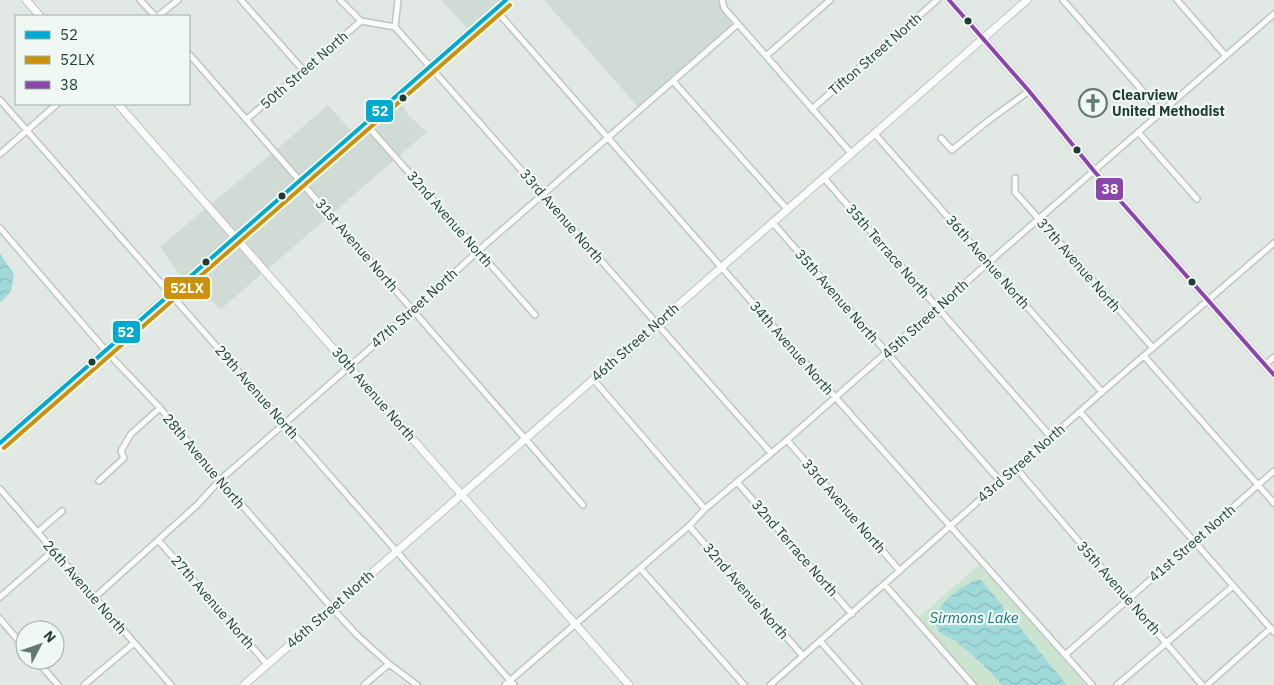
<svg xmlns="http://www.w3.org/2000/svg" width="1274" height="685" font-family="'IBM Plex Sans',sans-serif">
<defs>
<pattern id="water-waves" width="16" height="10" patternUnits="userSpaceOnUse" patternTransform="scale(1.25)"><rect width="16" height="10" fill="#a0d9da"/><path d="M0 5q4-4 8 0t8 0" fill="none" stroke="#89bbbc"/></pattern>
</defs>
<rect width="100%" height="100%" fill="#e2e9e5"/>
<path fill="#d0dbd5" d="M 441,0 L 499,0 L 467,28 Z
M 544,0 L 719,0 L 721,10 L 728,18 L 732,26 L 638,107 Z
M 401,103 L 408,115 L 427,132 L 399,156 L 373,127 Z
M 328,105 L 351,131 L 300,175 L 277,149 Z
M 368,131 L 394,160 L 333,213 L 308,184 Z
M 272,153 L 295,179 L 235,231 L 211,204 Z
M 303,189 L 328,217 L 268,269 L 243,241 Z
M 206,208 L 230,236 L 182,278 L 160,247 Z
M 238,245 L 263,273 L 221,309 L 193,285 Z"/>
<path fill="#cae4cf" d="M 980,564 L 1086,685 L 1067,685 L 988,588 L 970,583 L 949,599 L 938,610 L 935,617 L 937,629 L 941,634 L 950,636 L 959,643 L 1002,685 L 978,685 L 918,618 Z"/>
<path fill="url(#water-waves)" d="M 0,254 L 14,274 L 11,291 L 0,303 Z
M 976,580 L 981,580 L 988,588 L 1067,685 L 1002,685 C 988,670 973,655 957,642 C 952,638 939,634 938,630 C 927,609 960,587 976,580 Z"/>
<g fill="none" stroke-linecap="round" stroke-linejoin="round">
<defs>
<path id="street" d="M 140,0 L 155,16
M 241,0 L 304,71
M 340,0 L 361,21 L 395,27 L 771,453
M 722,0 L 724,8 L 851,153
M 1063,0 L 1161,112
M 1177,0 L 1226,56
M 495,9 L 836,398 L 1092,685
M 158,16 L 178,0
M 395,27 L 398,0
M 189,54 L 583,505
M 766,56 L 830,0
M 673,81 L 787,209
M 0,100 L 514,685
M 812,109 L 937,0
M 247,119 L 361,21
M 365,123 L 535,315
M 1138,132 L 1197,199
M 874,133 L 1102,392
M 941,138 L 952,150 L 988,121 L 1029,91
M 0,154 L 57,104
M 823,177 L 1051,437
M 1015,178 L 1015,192 L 1153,348
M 772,222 L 1000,481
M 0,228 L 106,351 L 160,408 L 220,480 L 332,608 L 357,635 L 389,664 L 417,685
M 1144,356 L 1274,503
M 1265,365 L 1274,357
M 593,379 L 705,509
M 1080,412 L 1274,632
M 787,440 L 900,571
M 1016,468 L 1202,685
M 99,481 L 124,458 L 121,451 L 131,434 L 160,408
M 737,482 L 852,614
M 0,489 L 171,685
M 689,526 L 803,656
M 38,532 L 62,511
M 158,540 L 267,664
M 640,568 L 744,685
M 885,585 L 973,685
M 0,597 L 53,551
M 94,598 L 197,505 L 220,480 L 414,310 L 478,251 L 738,24
M 0,619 L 25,648
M 820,641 L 859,685
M 1065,655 L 1274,471
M 36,660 L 58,685
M 84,685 L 134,643
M 364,685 L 389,664
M 505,685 L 689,526 L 705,509 L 787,440 L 988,263 L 1274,14
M 770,685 L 1102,392 L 1274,243
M 1117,685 L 1233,586
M 1207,685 L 1271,628"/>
<path id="secondary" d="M 26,0 L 40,16
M 949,0 L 1029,91 L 1094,171 L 1274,375
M 118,104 L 629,685
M 0,443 L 506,0
M 244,685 L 1027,0"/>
</defs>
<use href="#street" stroke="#bfc6c2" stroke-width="8"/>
<use href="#secondary" stroke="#bcc5c1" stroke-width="9"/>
<use href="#street" stroke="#fbfcfb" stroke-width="5"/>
<use href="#secondary" stroke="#fbfcfb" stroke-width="7"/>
<defs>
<path id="bus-1" d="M 0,443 L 506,0"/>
<path id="bus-2" d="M 4,448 L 510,5"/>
<path id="bus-3" d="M 949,0 L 1029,91 L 1094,171 L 1274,375"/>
</defs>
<use href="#bus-1" stroke="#f0f8f3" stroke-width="8"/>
<use href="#bus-2" stroke="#f0f8f3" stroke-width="8"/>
<use href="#bus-3" stroke="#f0f8f3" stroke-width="8"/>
<use href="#bus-1" stroke="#00a9ce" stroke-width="4"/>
<use href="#bus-2" stroke="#cc910a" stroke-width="4"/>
<use href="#bus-3" stroke="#8e44ad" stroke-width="4"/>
</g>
<defs>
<symbol id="church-ring" viewBox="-11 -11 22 22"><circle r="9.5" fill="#f0f8f3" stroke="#637971" stroke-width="1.5"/><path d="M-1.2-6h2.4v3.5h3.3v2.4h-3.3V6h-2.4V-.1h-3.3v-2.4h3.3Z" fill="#637971"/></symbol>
</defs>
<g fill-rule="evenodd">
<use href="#church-ring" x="1077" y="87" width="32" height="32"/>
</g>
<g fill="#1f3d32" stroke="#f0f8f3" stroke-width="2">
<circle cx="968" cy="21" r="4.5"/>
<circle cx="403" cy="98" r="4.5"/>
<circle cx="1077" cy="150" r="4.5"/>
<circle cx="282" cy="196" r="4.5"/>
<circle cx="206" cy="262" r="4.5"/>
<circle cx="1192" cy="282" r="4.5"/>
<circle cx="92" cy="362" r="4.5"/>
</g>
<g text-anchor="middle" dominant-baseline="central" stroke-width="4.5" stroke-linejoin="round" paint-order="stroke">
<g font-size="14" fill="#1f3d32" stroke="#f0f8f3">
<text transform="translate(875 54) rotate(-41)">Tifton Street North</text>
<text transform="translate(304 70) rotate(-41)">50th Street North</text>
<text transform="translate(562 216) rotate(49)">33rd Avenue North</text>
<text transform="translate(450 219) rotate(49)">32nd Avenue North</text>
<text transform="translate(357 245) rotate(49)">31st Avenue North</text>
<text transform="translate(888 251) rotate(49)">35th Terrace North</text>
<text transform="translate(988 262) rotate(49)">36th Avenue North</text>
<text transform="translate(1079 265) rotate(49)">37th Avenue North</text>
<text transform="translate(837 296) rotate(49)">35th Avenue North</text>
<text transform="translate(414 308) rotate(-42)">47th Street North</text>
<text transform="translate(925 319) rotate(-42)">45th Street North</text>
<text transform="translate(635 342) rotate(-41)">46th Street North</text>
<text transform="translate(792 348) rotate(49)">34th Avenue North</text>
<text transform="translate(257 392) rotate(49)">29th Avenue North</text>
<text transform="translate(374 394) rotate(49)">30th Avenue North</text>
<text transform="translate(204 461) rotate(50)">28th Avenue North</text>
<text transform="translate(1021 463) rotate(-41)">43rd Street North</text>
<text transform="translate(844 506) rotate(49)">33rd Avenue North</text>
<text transform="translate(1192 543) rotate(-41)">41st Street North</text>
<text transform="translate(795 548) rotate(49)">32nd Terrace North</text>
<text transform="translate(85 587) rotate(49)">26th Avenue North</text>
<text transform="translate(1119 588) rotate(49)">35th Avenue North</text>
<text transform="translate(746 591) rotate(49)">32nd Avenue North</text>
<text transform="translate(213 602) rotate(49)">27th Avenue North</text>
<text transform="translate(330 609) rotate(-41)">46th Street North</text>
</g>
<g font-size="14" font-weight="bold" fill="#1f3d32" stroke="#f0f8f3" text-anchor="start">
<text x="1112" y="95">Clearview<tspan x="1112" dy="16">United Methodist</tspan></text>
</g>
<g font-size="15" font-style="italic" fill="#16777c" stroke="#f0f8f3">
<text x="974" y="617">Sirmons Lake</text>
</g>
</g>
<g stroke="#f0f8f3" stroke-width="2">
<rect x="365" y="99" width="29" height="24" rx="5" fill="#00a9ce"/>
<rect x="1095" y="177" width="29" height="24" rx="5" fill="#8e44ad"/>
<rect x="163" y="276" width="48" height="24" rx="5" fill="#cc910a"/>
<rect x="112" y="320" width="29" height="24" rx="5" fill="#00a9ce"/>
</g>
<g font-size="14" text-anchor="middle" font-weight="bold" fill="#fff">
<text x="380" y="116">52</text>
<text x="1110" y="194">38</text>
<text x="187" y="293">52LX</text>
<text x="126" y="337">52</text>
</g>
<rect x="15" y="15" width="175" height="90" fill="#f0f8f3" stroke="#9cada6"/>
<rect x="25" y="31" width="25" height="8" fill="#00a9ce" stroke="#9cada6"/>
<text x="60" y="40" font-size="15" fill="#1f3d32">52</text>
<rect x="25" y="56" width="25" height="8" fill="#cc910a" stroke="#9cada6"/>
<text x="60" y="65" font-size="15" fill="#1f3d32">52LX</text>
<rect x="25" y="81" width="25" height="8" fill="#8e44ad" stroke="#9cada6"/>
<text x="60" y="90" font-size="15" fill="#1f3d32">38</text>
<g transform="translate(40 645) rotate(49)"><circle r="24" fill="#f0f8f3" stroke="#9cada6"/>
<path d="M0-4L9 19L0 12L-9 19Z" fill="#637971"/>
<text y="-8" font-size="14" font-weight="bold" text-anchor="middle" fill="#1f3d32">N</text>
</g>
</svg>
